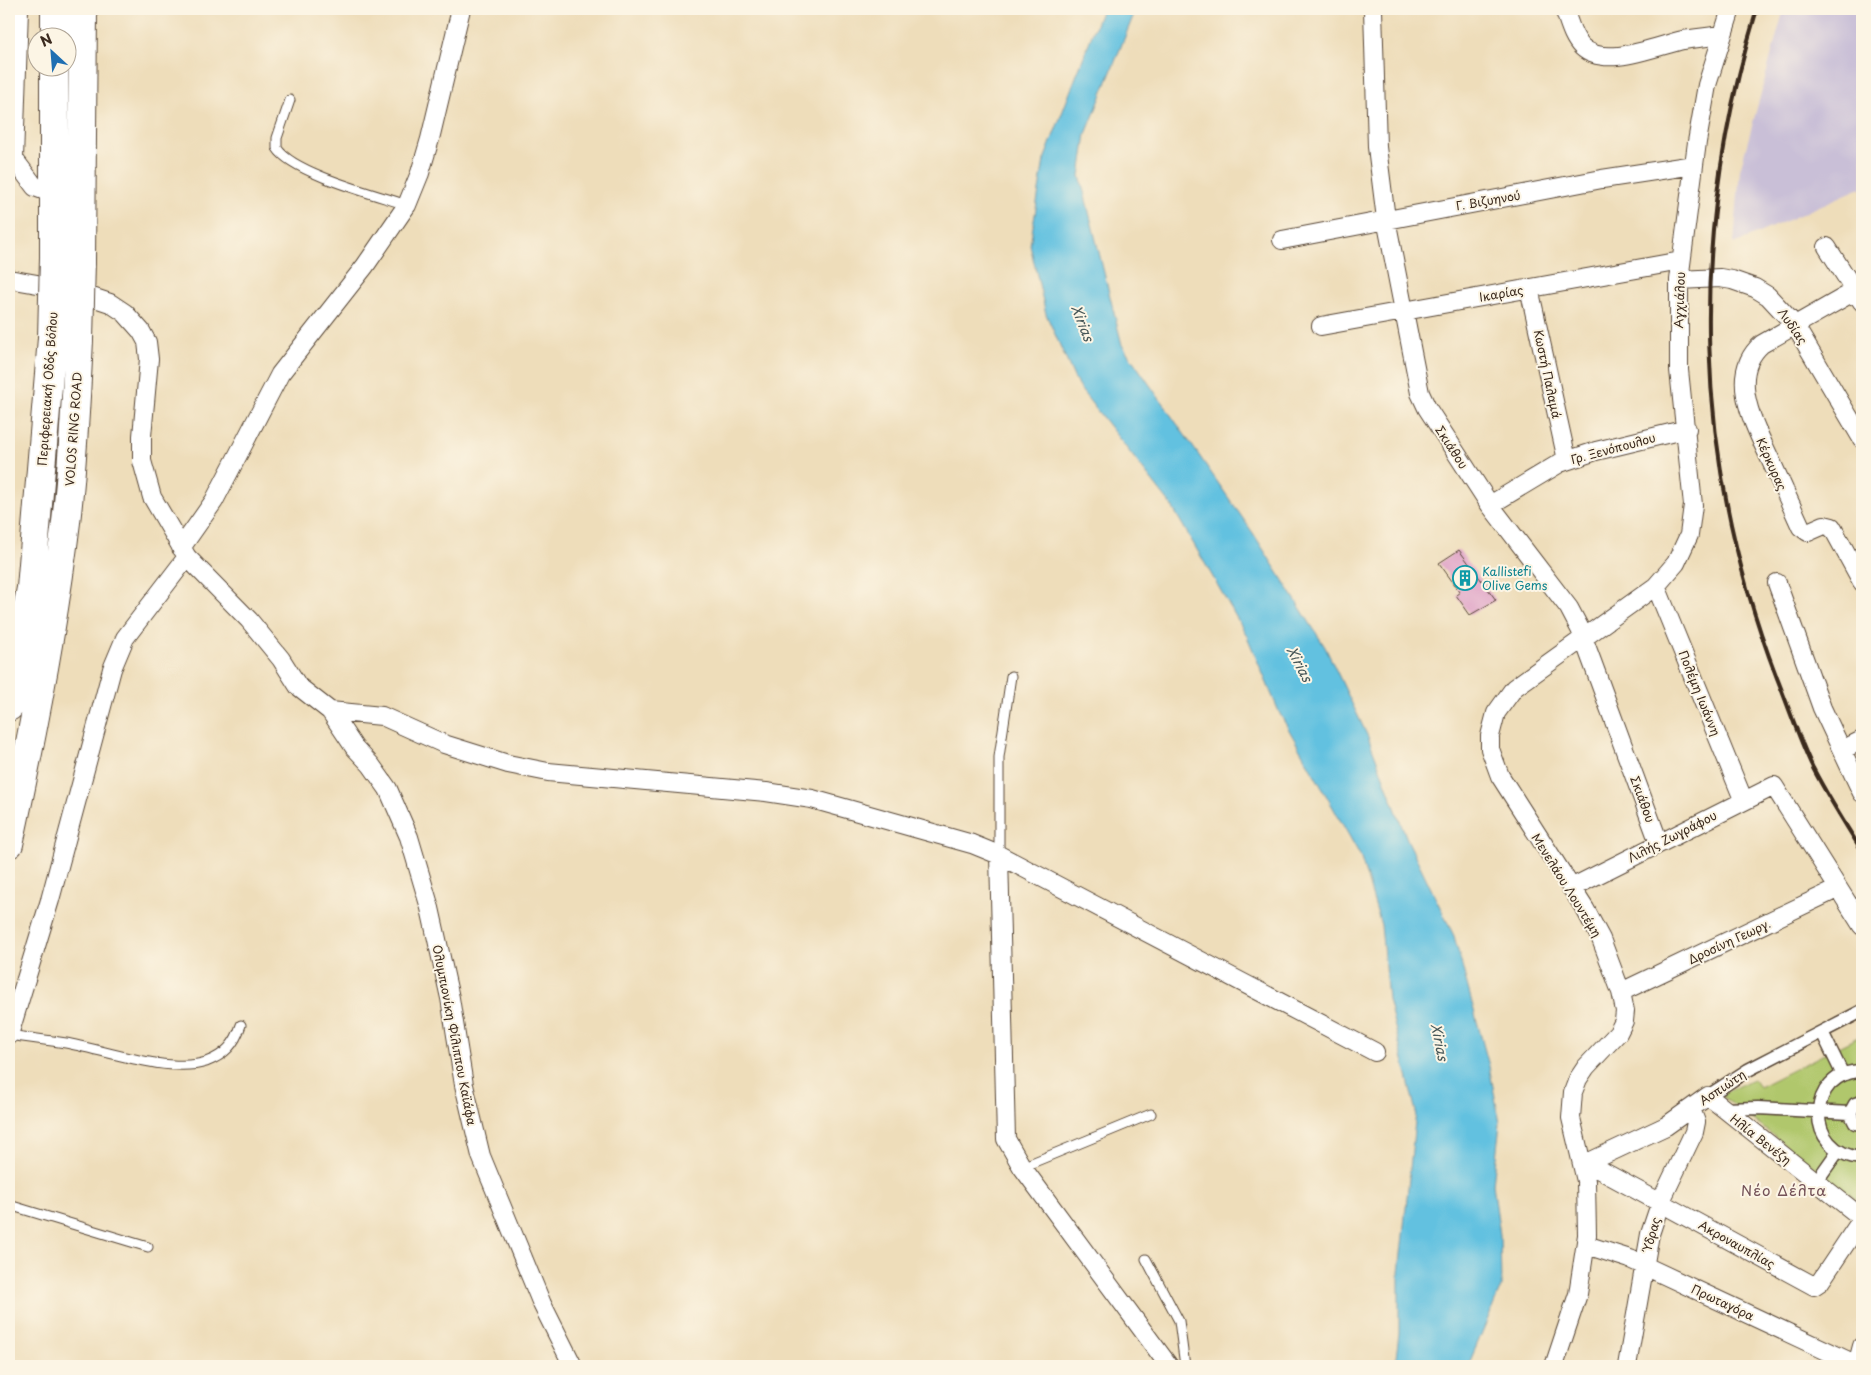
<svg xmlns="http://www.w3.org/2000/svg" width="1871" height="1375" font-family="'Playpen Sans',sans-serif">
<rect width="100%" height="100%" fill="#fcf5e5"/>
<filter id="ink" filterUnits="userSpaceOnUse"><feTurbulence type="fractalNoise" baseFrequency=".02" numOctaves="2"/><feDisplacementMap in="SourceGraphic" scale="10" xChannelSelector="R" yChannelSelector="G"/><feConvolveMatrix kernelMatrix="1 2 1 2 8 2 1 2 1" color-interpolation-filters="sRGB"/></filter>
<filter id="wash" filterUnits="userSpaceOnUse"><feTurbulence type="fractalNoise" baseFrequency=".0096" numOctaves="4" result="noise"/><feDisplacementMap in="SourceGraphic" scale="20" xChannelSelector="R" yChannelSelector="G"/><feGaussianBlur stdDeviation="1.12" result="paint"/><feColorMatrix in="noise" values="0 0 0 0 0 0 0 0 0 0 0 0 0 0 0 0 0 1.4 0 .05"/><feComposite in="paint" operator="in"/></filter>
<g filter="url(#wash)">
<rect width="100%" height="100%" fill="#eeddba"/>
<path fill="#c9bfd7" d="M 1784,9 L 1862,9 L 1862,191 L 1860,188 L 1734,244 L 1740,170 Z"/>
<path fill="#b0c76c" stroke="#767845" d="M 1862,1035 L 1862,1204 L 1723,1097 L 1724,1093 L 1753,1079 L 1759,1087 Z"/>
<path fill="#62c1e0" stroke="#4e767f" d="M 1102,9 L 1136,9 L 1086,134 L 1080,176 L 1122,345 L 1253,533 L 1325,647 L 1368,737 L 1407,839 L 1454,936 L 1489,1066 L 1500,1123 L 1493,1184 L 1500,1235 L 1501,1287 L 1468,1366 L 1395,1366 L 1399,1333 L 1399,1273 L 1416,1112 L 1388,999 L 1381,925 L 1360,855 L 1280,714 L 1246,634 L 1171,505 L 1078,386 L 1046,314 L 1030,245 L 1044,160 Z"/>
<g id="blocks">
<path fill="#dd9bc4" d="M 1459,550 L 1496,600 L 1470,615 L 1456,595 L 1460,592 L 1439,563 Z"/>
</g>
</g>
<g filter="url(#ink)">
<use href="#blocks" fill-opacity="0" stroke="#564535" stroke-width="1"/>
<g fill="none" stroke-linecap="round" stroke-linejoin="round">
<defs>
<path id="service" d="M 290,100 L 277,138 L 277,148 C 292,173 377,195 407,205
M 999,855 L 999,757 L 1011,676
M 9,1035 C 28,1038 47,1040 66,1043 C 104,1050 170,1074 206,1062 C 225,1055 235,1044 241,1025
M 1022,1167 L 1151,1114
M 9,1205 L 148,1247
M 1146,1259 L 1179,1321 L 1185,1366"/>
<path id="pedestrian" d="M 1822,1032 L 1843,1075
M 1862,1071 C 1806,1071 1803,1154 1862,1158
M 1708,1096 L 1748,1070 L 1862,1011
M 1862,1102 L 1855,1104 L 1850,1113 L 1855,1123 L 1862,1124
M 1723,1109 L 1758,1108 L 1850,1113
M 1816,1182 L 1838,1151"/>
<path id="minor" d="M 19,9 L 14,159 L 35,187 L 54,194
M 1373,9 L 1377,147 L 1386,219 L 1420,393 L 1427,408 L 1490,505 L 1569,608 L 1580,629 L 1659,843
M 1564,9 C 1569,22 1572,37 1582,47 C 1605,69 1656,46 1683,40 C 1696,38 1709,37 1722,35
M 1282,240 L 1602,179 L 1694,165
M 1827,247 L 1862,302
M 9,279 L 71,290 L 110,303 L 125,313 L 141,331 L 147,342 L 149,359 L 142,436 L 142,461 L 152,497 L 187,557 L 249,620 L 281,659 L 298,686 L 330,711 L 382,716 L 444,744 L 508,764 L 548,772 L 766,792 L 812,799 L 972,844 L 999,855 L 1375,1052
M 1679,280 L 1720,278 L 1732,280 L 1755,288 L 1768,296 L 1794,324 L 1862,439
M 1862,287 L 1762,344 C 1726,375 1755,426 1771,461 C 1781,483 1791,505 1801,527 L 1808,532 L 1824,525 L 1832,527 L 1862,582
M 1529,288 L 1567,460
M 1321,326 L 1681,261
M 1490,505 L 1560,463 L 1596,451 L 1687,429
M 181,548 L 214,501 L 280,374 L 365,266 L 407,205 L 420,173 L 430,139 L 461,9
M 1777,583 L 1822,708 L 1862,793
M 1656,586 L 1743,799
M 330,711 L 354,747 L 371,765 L 388,789 L 409,837 L 430,908 L 450,998 L 464,1085 L 481,1156 L 542,1304 L 573,1366
M 1842,750 L 1862,740
M 999,855 L 1006,1139 L 1022,1167 L 1169,1366
M 1571,888 L 1774,786 L 1862,926
M 1621,992 L 1837,889
M 9,1035 L 50,900 L 112,669 L 125,638 L 187,557
M 1583,1163 L 1587,1163 L 1666,1126 L 1708,1096 L 1862,1218
M 1587,1163 L 1814,1286 L 1820,1282 L 1862,1219
M 1586,1245 L 1630,1259 L 1857,1365 L 1862,1346
M 1554,1366 L 1578,1294 L 1587,1235 L 1586,1181 L 1571,1118 L 1573,1092 L 1578,1079 L 1586,1067 L 1618,1033 L 1624,1021 L 1625,1011 L 1621,992 L 1601,939 L 1585,909 L 1500,776 L 1490,749 L 1490,736 L 1496,713 L 1514,688 L 1656,586 L 1676,563 L 1689,535 L 1693,505 L 1679,370 L 1679,280 L 1697,142 L 1707,85 L 1731,9
M 1627,1366 L 1650,1234 L 1661,1201 L 1694,1132 L 1696,1122 L 1691,1109"/>
<path id="primary" d="M 55,38 L 55,9
M 54,257 L 54,68
M 81,261 L 83,9
M 9,707 L 31,588 L 52,338
M 9,844 C 32,738 53,631 66,522 C 73,462 76,401 79,340"/>
</defs>
<use href="#service" stroke="#564535" stroke-width="11"/>
<use href="#pedestrian" stroke="#564535" stroke-width="15"/>
<use href="#minor" stroke="#564535" stroke-width="20"/>
<use href="#primary" stroke="#564535" stroke-width="30"/>
<use href="#service" stroke="#fff" stroke-width="9"/>
<use href="#pedestrian" stroke="#fff" stroke-width="12"/>
<use href="#minor" stroke="#fff" stroke-width="18"/>
<use href="#primary" stroke="#fff" stroke-width="28"/>
<path stroke="#3b2a1e" stroke-width="4" d="M 1757,9 C 1688,236 1692,456 1777,678 C 1789,708 1799,739 1813,768 C 1828,797 1845,824 1862,851"/>
<defs>
<path id="primary-bridge" d="M 52,338 L 54,257
M 79,340 L 81,261"/>
</defs>
<use href="#primary-bridge" stroke="#564535" stroke-width="30" stroke-linecap="butt"/>
<use href="#primary-bridge" stroke="#fff" stroke-width="28"/>
</g>
</g>
<defs>
<symbol id="building-ring" viewBox="-11 -11 22 22"><circle r="9.5" fill="#fcf5e5" stroke="#0f9aa8" stroke-width="1.5"/><path d="M-4-6H4V6H1V3H-1V6H-4ZM-2.5-4.3h1.7v1.8h-1.7ZM.8-4.3h1.7v1.8H.8ZM-2.5-1h1.7V.8h-1.7ZM.8-1h1.7V.8H.8Z" fill="#0f9aa8"/></symbol>
</defs>
<g fill-rule="evenodd">
<use href="#building-ring" x="1451" y="564" width="28" height="28"/>
</g>
<g text-anchor="middle" dominant-baseline="central" stroke-width="4" stroke-linejoin="round" paint-order="stroke">
<g font-size="12" fill="#3b2a1e" stroke="#fcf5e5">
<text transform="translate(1488 200) rotate(-10)">Γ. Βιζυηνού</text>
<text transform="translate(1501 293) rotate(-10)">Ικαρίας</text>
<text transform="translate(1679 300) rotate(-88)">Αγχιάλου</text>
<text transform="translate(1793 326) rotate(55)">Λυδίας</text>
<text transform="translate(1548 374) rotate(78)">Κωστή Παλαμά</text>
<text transform="translate(47 389) rotate(-86)">Περιφερειακή Οδός Βόλου</text>
<text transform="translate(73 429) rotate(-86)">VOLOS RING ROAD</text>
<text transform="translate(1452 447) rotate(57)">Σκιάθου</text>
<text transform="translate(1613 448) rotate(-15)">Γρ. Ξενόπουλου</text>
<text transform="translate(1772 464) rotate(66)">Κέρκυρας</text>
<text transform="translate(1700 693) rotate(68)">Πολέμη Ιωάννη</text>
<text transform="translate(1643 799) rotate(70)">Σκιάθου</text>
<text transform="translate(1672 836) rotate(-27)">Λιλής Ζωγράφου</text>
<text transform="translate(1567 885) rotate(58)">Μενελάου Λουντέμη</text>
<text transform="translate(1729 941) rotate(-25)">Δροσίνη Γεωργ.</text>
<text transform="translate(455 1035) rotate(79)">Ολυμπιονίκη Φίλιππου Καϊάφα</text>
<text transform="translate(1722 1087) rotate(-34)">Ασπιώτη</text>
<text transform="translate(1761 1139) rotate(38)">Ηλία Βενέζη</text>
<text transform="translate(1651 1234) rotate(-74)">Ύδρας</text>
<text transform="translate(1737 1244) rotate(29)">Ακροναυπλίας</text>
<text transform="translate(1723 1302) rotate(25)">Πρωταγόρα</text>
</g>
<g font-size="12" fill="#0d838f" stroke="#fcf5e5" text-anchor="start">
<text x="1482" y="571">Kallistefi<tspan x="1482" dy="14">Olive Gems</tspan></text>
</g>
<g font-size="14" font-style="italic" fill="#475758" stroke="#fcf5e5">
<text transform="translate(1083 323) rotate(69)">Xirias</text>
<text transform="translate(1300 664) rotate(63)">Xirias</text>
<text transform="translate(1440 1042) rotate(79)">Xirias</text>
</g>
<g font-size="15" letter-spacing="1" fill="#745258" stroke="#fcf5e5">
<text x="1784" y="1189">Νέο Δέλτα</text>
</g>
</g>
<rect width="1871" height="1375" fill="none" stroke="#fcf5e5" stroke-width="30"/>
<g transform="translate(52 52) rotate(334)"><circle r="24" fill="#fcf5e5" stroke="#afa495"/>
<path d="M0-4L9 19L0 12L-9 19Z" fill="#1f6fb2"/>
<text y="-8" font-size="14" font-weight="bold" text-anchor="middle" fill="#3b2a1e">N</text>
</g>
</svg>
